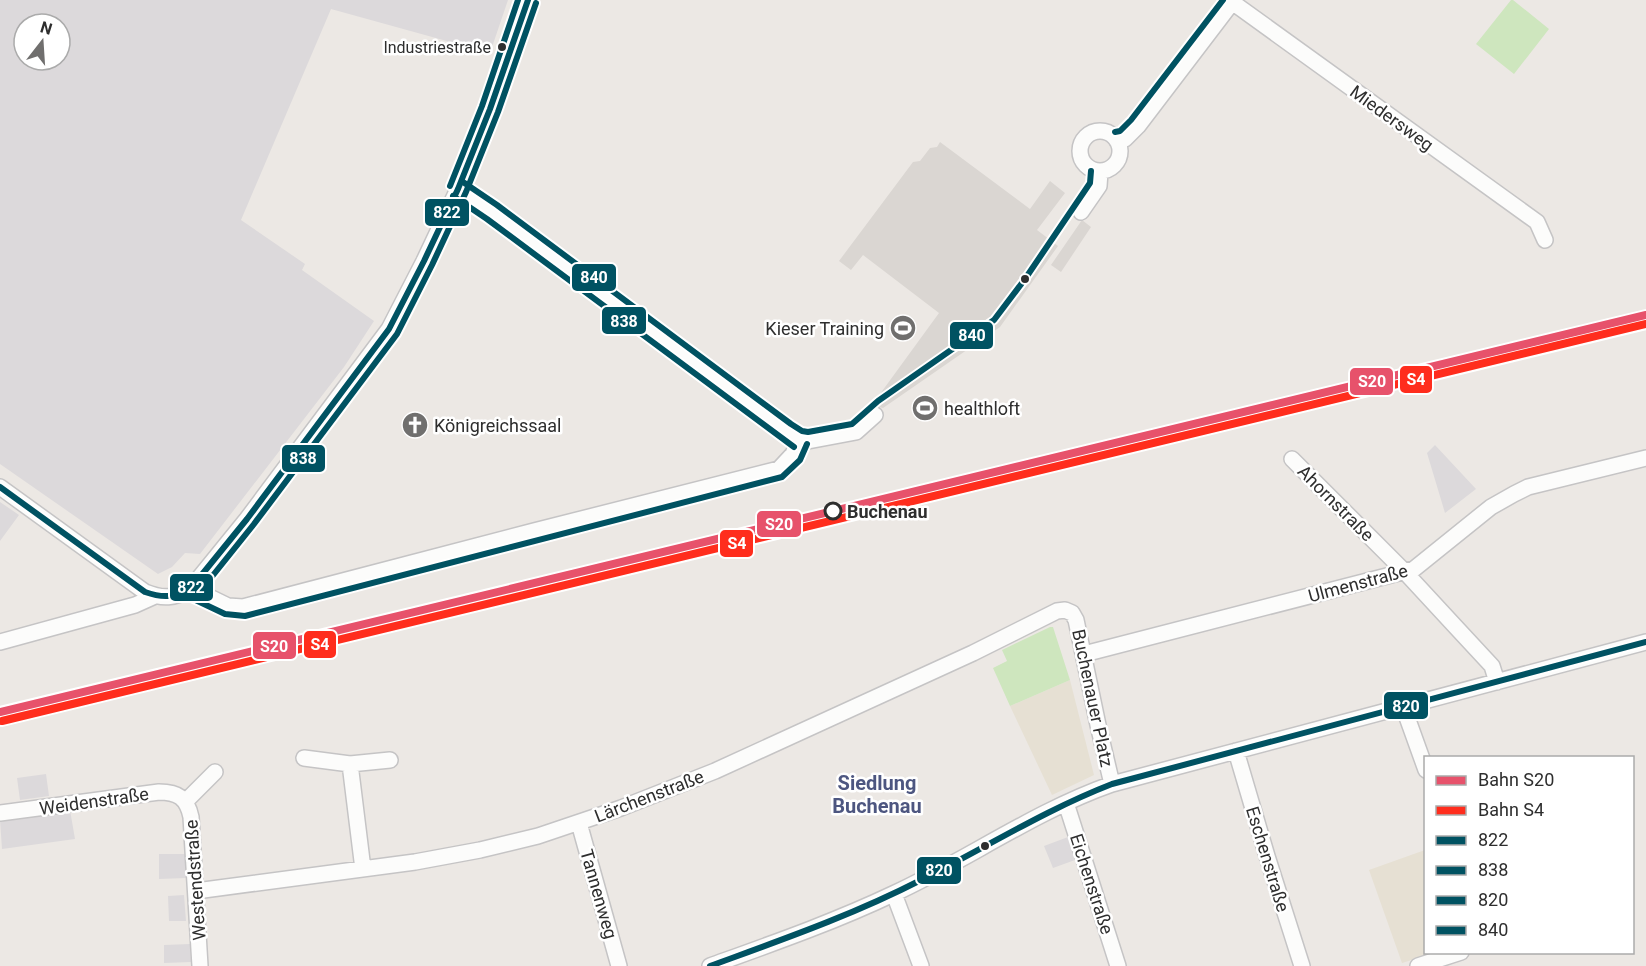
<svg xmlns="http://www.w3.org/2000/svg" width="1646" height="966" font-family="Roboto,sans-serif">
<rect width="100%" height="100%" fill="#ece8e4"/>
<path fill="#dcd9db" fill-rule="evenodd" d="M 0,0 L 508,0 L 490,53 L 331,9 L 241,220 L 305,264 L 302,270 L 374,321 L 344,367 L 200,554 L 185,553 L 172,567 L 158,574 L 0,464 ZM 24,24 L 60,24 L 60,60 L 24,60 Z
M 1435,445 L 1476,489 L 1445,513 L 1427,453 Z
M 0,502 L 19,515 L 0,541 Z
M 46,774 L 49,796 L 20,800 L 17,778 Z
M 70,810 L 75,839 L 2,849 L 0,820 Z
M 1068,837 L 1075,860 L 1053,868 L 1044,846 Z
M 159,854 L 185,854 L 186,878 L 159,879 Z
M 184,895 L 186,921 L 169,921 L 168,896 Z
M 190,944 L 191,962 L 164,963 L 164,945 Z"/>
<path fill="#e6e0d3" d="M 1070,680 L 1094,775 L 1052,795 L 1010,706 Z
M 1425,850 L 1426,952 L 1434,953 L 1402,963 L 1369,870 Z"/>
<path fill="#cee6be" d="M 1511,0 L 1513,0 L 1549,29 L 1514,74 L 1476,44 Z
M 1050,627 L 1053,627 L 1070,680 L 1010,706 L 993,668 L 1007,661 L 1002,650 Z"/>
<path fill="#dad6d2" d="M 940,142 L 1030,209 L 1050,181 L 1065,193 L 1037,230 L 1058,246 L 1000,327 L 883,408 L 872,405 L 939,313 L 863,255 L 851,270 L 839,261 L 913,162 L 920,161 L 930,148 L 937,147 Z
M 1082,220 L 1091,227 L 1061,272 L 1051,265 Z"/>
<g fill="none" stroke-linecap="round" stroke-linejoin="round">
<defs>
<path id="street" d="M 1232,2 L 1537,222 L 1545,240
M1080 151a20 20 0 1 1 40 0a20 20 0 1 1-40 0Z
M 1117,141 L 1125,139 L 1138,126 L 1234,0
M 458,189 L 492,212 L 799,440 L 808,441 L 856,432 L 875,415
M 1081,212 L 1099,186 L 1100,172
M 1292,459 L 1404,571 L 1453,624 L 1492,666 L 1497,682
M 0,487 L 145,592 C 162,599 175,599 191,588 L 247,519 L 389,329 L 424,261 L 458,189 L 490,109 L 528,0
M 191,588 L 228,606 L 243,607 L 534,531 L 779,469 L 793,454 L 799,440
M 0,642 L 135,605 L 155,596
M 1084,654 L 1414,569 L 1491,507 L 1514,494 L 1528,487 L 1646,458
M 1403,706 L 1426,770
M 1236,751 L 1267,856 L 1302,966
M 304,758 L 350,764 L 363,869
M 350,764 L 390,760
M 186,801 L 215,772
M 1066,803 L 1118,966
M 0,813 L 159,792 C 178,792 187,798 191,817 L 200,966
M 579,823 L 619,966
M 196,891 L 415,862 L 480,850 L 538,836 L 621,808 L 715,771 L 973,653 L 1057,611 L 1065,610 L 1072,613 L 1076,620 L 1098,725 L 1112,784
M 894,894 L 921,966
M 710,966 C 771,944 834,922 893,894 C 967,860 1035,811 1112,784 L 1646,642
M 1418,966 L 1461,952"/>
</defs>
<use href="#street" stroke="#c5c4c5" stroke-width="18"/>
<use href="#street" stroke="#fcfcfb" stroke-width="15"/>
<defs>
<path id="bus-1" d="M 0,487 L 145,592 C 162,598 175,598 191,588 L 247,519 L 389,329 L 424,261 L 458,189 L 490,109 L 528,0"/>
<path id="bus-2" d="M 453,196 L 487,219 L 794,447
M 198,594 L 254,524 L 397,334 L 432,265 L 466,192 L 498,112 L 536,3
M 187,596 L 225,614 L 245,616 L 782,477 L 800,460 L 807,444"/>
<path id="bus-3" d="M 710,966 C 781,940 853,915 921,880 C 985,848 1045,810 1112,784 L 1646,642"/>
<path id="bus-4" d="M 1115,132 L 1120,131 L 1131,120 L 1223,0
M 463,182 L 497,205 L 791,424 L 802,431 L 808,432 L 852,424 L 878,401 L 994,320 L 1025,279 L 1090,183 L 1091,171
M 450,186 L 482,106 L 518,0"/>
</defs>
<use href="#bus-1" stroke="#fff" stroke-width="10"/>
<use href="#bus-2" stroke="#fff" stroke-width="10"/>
<use href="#bus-3" stroke="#fff" stroke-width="10"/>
<use href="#bus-4" stroke="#fff" stroke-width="10"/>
<use href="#bus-1" stroke="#005262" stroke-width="6"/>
<use href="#bus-2" stroke="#005262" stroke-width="6"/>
<use href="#bus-3" stroke="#005262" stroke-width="6"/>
<use href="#bus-4" stroke="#005262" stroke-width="6"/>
<defs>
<path id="rail-1" d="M 0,712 L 1646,315"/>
<path id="rail-2" d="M 2,721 L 1646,324"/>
</defs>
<use href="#rail-1" stroke="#fff" stroke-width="12"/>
<use href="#rail-2" stroke="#fff" stroke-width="12"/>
<use href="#rail-1" stroke="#e7526b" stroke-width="8"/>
<use href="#rail-2" stroke="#ff2d1d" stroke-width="8"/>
</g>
<defs>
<symbol id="stadium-disc" viewBox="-11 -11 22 22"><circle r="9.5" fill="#706f6e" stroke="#fff"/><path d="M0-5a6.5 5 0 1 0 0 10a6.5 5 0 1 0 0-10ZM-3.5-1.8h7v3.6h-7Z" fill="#fff"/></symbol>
<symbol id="church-disc" viewBox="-11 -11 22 22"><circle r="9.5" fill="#706f6e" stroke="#fff"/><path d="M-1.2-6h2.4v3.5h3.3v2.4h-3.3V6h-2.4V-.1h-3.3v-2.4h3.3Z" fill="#fff"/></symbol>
</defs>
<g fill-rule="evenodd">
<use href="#stadium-disc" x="888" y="313" width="30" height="30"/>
<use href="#stadium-disc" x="910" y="393" width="30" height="30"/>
<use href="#church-disc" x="400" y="410" width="30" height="30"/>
</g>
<g fill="#2e2e2e" stroke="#fff" stroke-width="2">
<circle cx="502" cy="47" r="5"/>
<circle cx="1025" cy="279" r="5"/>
<circle cx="985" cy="846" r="5"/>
</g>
<circle fill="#fff" stroke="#2e2e2e" stroke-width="3" cx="833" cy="511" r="8"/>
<g text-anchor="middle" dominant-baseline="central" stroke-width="5" stroke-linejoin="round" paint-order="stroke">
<g font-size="16" fill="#2e2e2e" stroke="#fff" text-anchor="end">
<text x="491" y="47">Industriestraße</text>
</g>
<g font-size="18" fill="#2e2e2e" stroke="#fff">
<text transform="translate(1392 118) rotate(36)">Miedersweg</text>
<text transform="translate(1336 503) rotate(45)">Ahornstraße</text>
<text transform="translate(1358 583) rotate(-15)">Ulmenstraße</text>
<text transform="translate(1093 698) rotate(78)">Buchenauer Platz</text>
<text transform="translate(649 796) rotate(-21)">Lärchenstraße</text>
<text transform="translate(94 801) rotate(-8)">Weidenstraße</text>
<text transform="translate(1268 859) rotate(73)">Eschenstraße</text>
<text transform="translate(195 880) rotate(-94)">Westendstraße</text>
<text transform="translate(1092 884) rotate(72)">Eichenstraße</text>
<text transform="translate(599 894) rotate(74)">Tannenweg</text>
</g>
<g font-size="18" fill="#2e2e2e" stroke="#fff" text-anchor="start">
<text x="884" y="328" text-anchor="end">Kieser Training</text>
<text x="944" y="408">healthloft</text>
<text x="434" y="425">Königreichssaal</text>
</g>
<g font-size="18" font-weight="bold" fill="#2e2e2e" stroke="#fff" text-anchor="start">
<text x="847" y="511">Buchenau</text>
</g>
<g font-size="20" font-weight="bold" fill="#4d5680" stroke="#fff">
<text x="877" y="783">Siedlung<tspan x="877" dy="23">Buchenau</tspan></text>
</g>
</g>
<g stroke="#fff" stroke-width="2">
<rect x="424" y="198" width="46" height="29" rx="6" fill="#005262"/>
<rect x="571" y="263" width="46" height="29" rx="6" fill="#005262"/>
<rect x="601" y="306" width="46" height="29" rx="6" fill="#005262"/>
<rect x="949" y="321" width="45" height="29" rx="6" fill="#005262"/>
<rect x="1399" y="365" width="34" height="29" rx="6" fill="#ff2d1d"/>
<rect x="1349" y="367" width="45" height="29" rx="6" fill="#e7526b"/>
<rect x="281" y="444" width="45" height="29" rx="6" fill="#005262"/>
<rect x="756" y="510" width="46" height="28" rx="6" fill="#e7526b"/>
<rect x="719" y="529" width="35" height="29" rx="6" fill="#ff2d1d"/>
<rect x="169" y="573" width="45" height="29" rx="6" fill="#005262"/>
<rect x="303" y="630" width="34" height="29" rx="6" fill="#ff2d1d"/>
<rect x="252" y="631" width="45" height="29" rx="6" fill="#e7526b"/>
<rect x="1383" y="691" width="46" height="29" rx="6" fill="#005262"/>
<rect x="916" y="856" width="46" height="29" rx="6" fill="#005262"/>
</g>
<g font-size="16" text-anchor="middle" font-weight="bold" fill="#fff">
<text x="447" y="218">822</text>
<text x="594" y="283">840</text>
<text x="624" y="327">838</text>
<text x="972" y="341">840</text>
<text x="1416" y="385">S4</text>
<text x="1372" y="387">S20</text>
<text x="303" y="464">838</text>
<text x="779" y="530">S20</text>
<text x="737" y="549">S4</text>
<text x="191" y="593">822</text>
<text x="320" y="650">S4</text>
<text x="274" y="652">S20</text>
<text x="1406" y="712">820</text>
<text x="939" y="876">820</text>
</g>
<rect x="1424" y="756" width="210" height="198" fill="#ffffff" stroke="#ababab" stroke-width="1.5"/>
<rect x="1436" y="776" width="30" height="9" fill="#e7526b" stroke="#ababab" stroke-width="1.5"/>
<text x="1478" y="786" font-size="18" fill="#2e2e2e">Bahn S20</text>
<rect x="1436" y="806" width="30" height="9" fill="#ff2d1d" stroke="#ababab" stroke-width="1.5"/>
<text x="1478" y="816" font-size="18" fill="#2e2e2e">Bahn S4</text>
<rect x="1436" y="836" width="30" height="9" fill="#005262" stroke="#ababab" stroke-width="1.5"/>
<text x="1478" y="846" font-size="18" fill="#2e2e2e">822</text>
<rect x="1436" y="866" width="30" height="9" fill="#005262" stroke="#ababab" stroke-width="1.5"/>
<text x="1478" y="876" font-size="18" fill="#2e2e2e">838</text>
<rect x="1436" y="896" width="30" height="9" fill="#005262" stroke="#ababab" stroke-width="1.5"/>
<text x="1478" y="906" font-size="18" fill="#2e2e2e">820</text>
<rect x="1436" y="926" width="30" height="9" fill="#005262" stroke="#ababab" stroke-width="1.5"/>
<text x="1478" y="936" font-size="18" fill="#2e2e2e">840</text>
<g transform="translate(42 42) rotate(17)"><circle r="28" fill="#ffffff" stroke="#ababab" stroke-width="1.5"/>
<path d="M0-4.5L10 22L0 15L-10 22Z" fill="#706f6e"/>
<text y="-9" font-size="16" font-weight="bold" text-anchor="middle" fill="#2e2e2e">N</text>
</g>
</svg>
